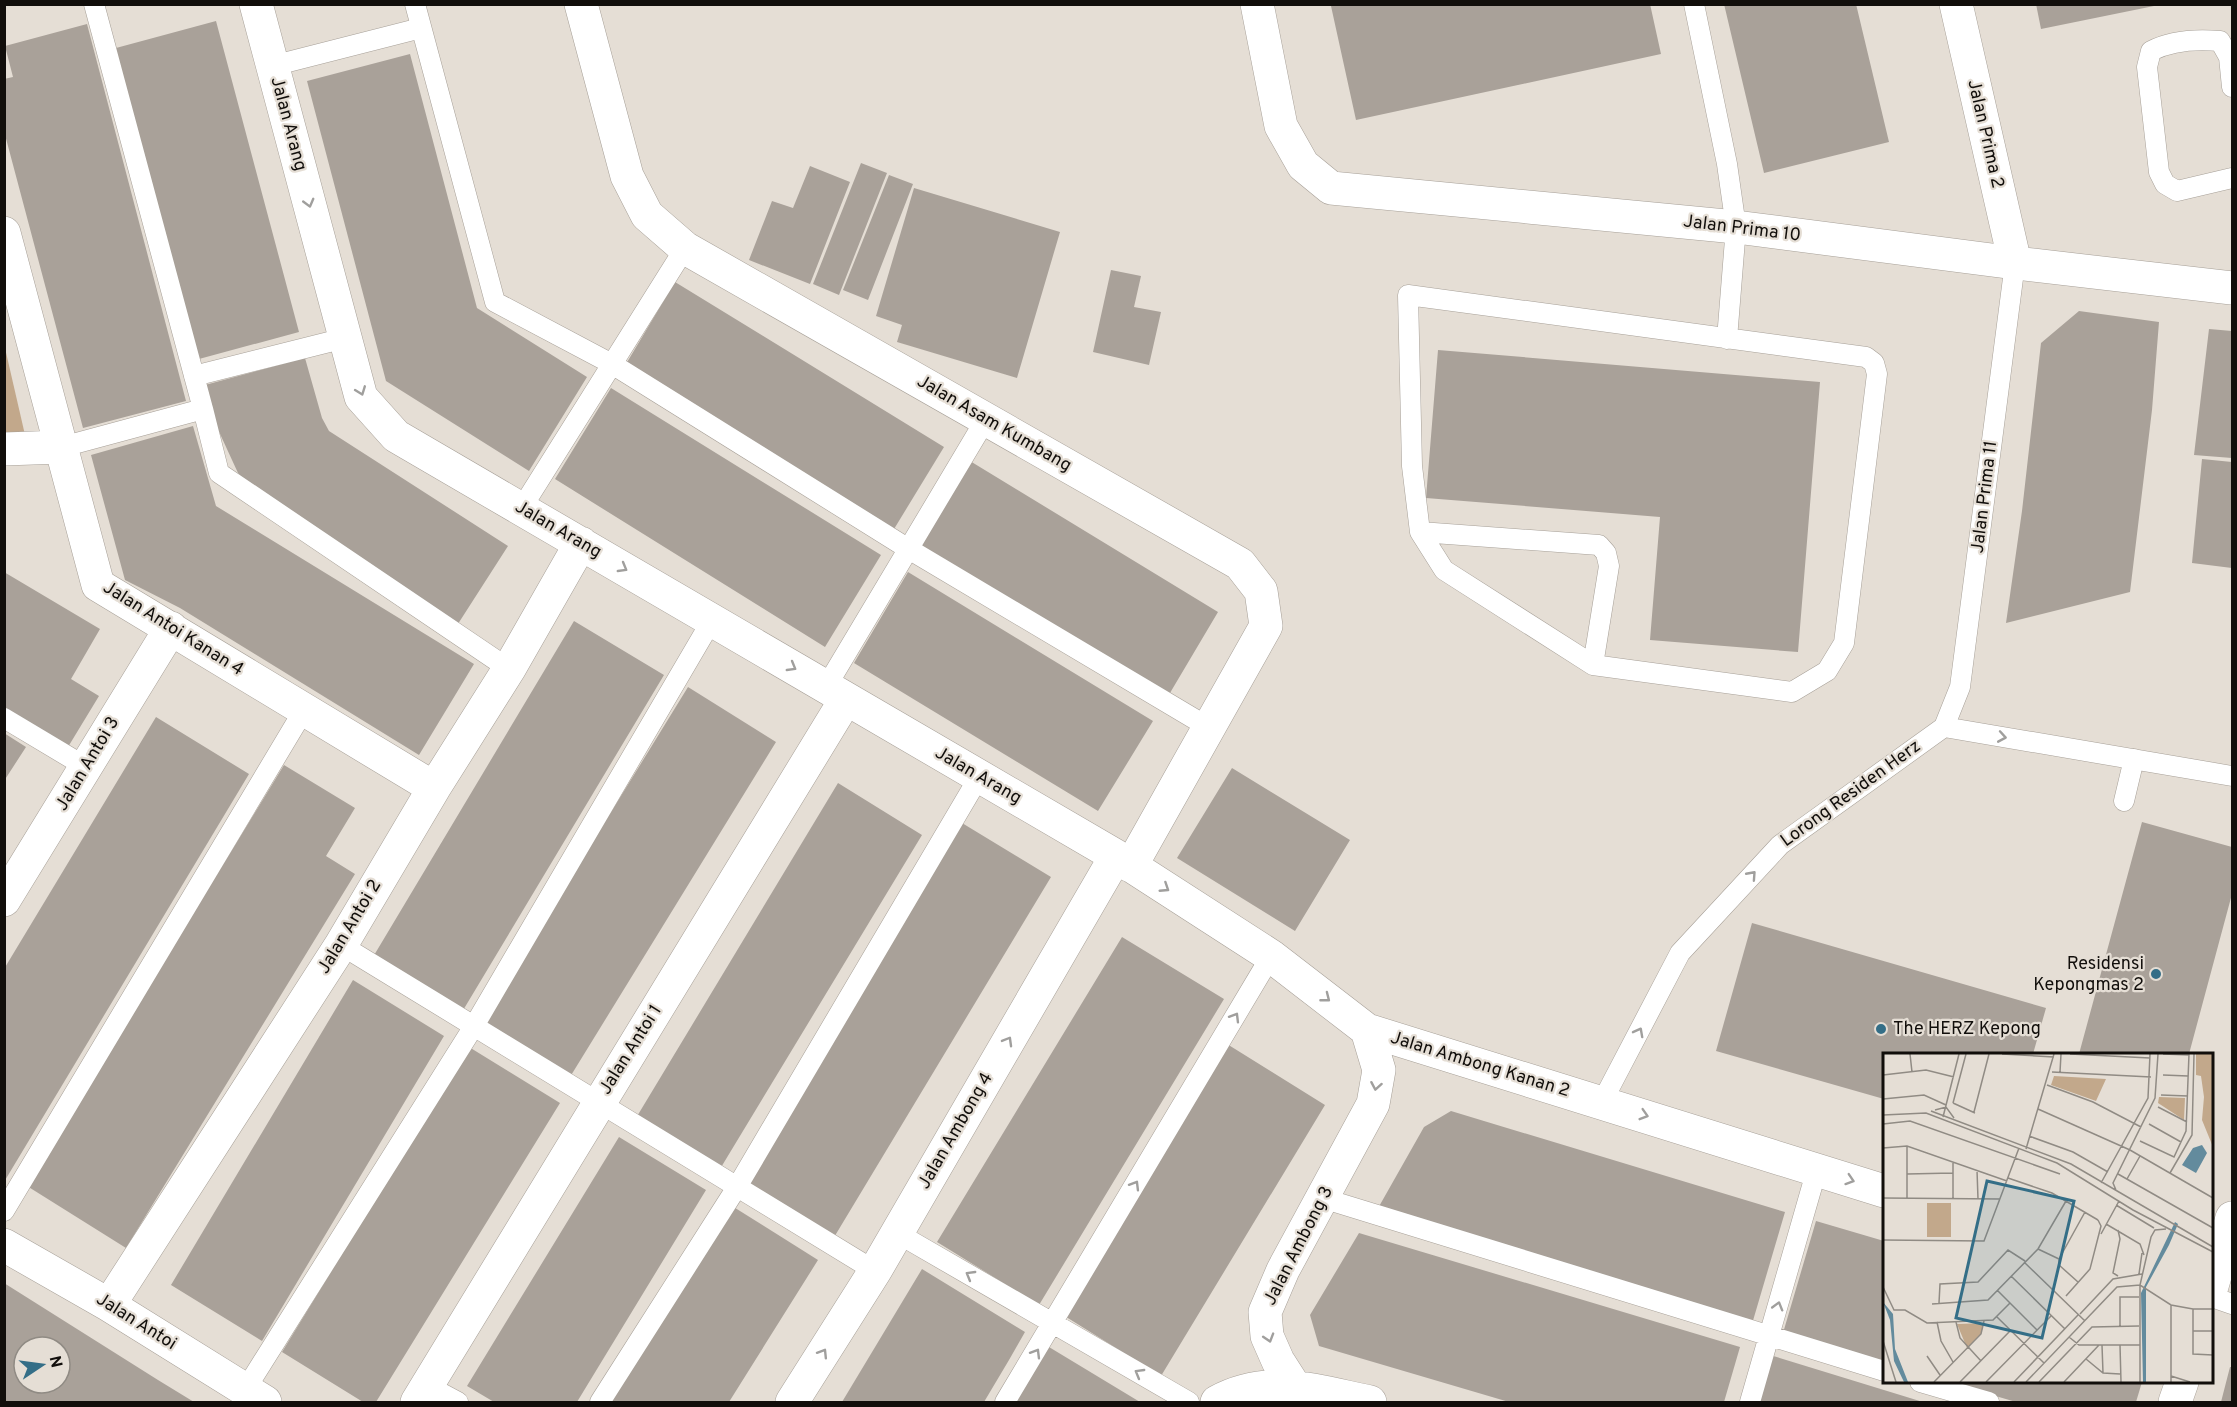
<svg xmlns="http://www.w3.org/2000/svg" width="2237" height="1407" font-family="Overpass,sans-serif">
<rect width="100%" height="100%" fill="#e5ded5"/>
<path fill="#c2a88b" d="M 5,348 L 28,448 L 5,449 Z"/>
<path fill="#a9a199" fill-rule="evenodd" d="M 1336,4 L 1650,4 L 1661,54 L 1356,120 L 1331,6 Z
M 1724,4 L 1856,4 L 1889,142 L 1764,173 Z
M 2036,4 L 2154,4 L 2154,6 L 2041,29 Z
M 216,21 L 299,332 L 199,359 L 116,48 Z
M 87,24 L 186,401 L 83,428 L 4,131 L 4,79 L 13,77 L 5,46 Z
M 410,54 L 477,308 L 587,377 L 529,471 L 386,381 L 307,81 Z
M 861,163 L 887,173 L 839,295 L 813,284 Z
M 810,166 L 850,182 L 810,284 L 749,260 L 772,201 L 793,208 Z
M 889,175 L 913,184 L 868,300 L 843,290 Z
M 914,188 L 1060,232 L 1017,378 L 897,342 L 902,325 L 876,316 Z
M 1111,270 L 1141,276 L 1134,307 L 1161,312 L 1149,365 L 1093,352 Z
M 675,282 L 944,447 L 891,534 L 623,369 Z
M 2079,311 L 2159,322 L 2152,410 L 2130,592 L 2006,623 L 2022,511 L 2041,343 Z
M 2209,329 L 2232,331 L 2232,458 L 2194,455 Z
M 1438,350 L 1820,382 L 1798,652 L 1650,640 L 1660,517 L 1426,498 Z
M 305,358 L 322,418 L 329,431 L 508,546 L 456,627 L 277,512 L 238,473 L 215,423 L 205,385 Z
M 611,388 L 881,555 L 825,647 L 555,479 Z
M 193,426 L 216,506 L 474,664 L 419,755 L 180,608 L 125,580 L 91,455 Z
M 2202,459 L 2232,462 L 2232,568 L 2192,563 Z
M 970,461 L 1218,612 L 1167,698 L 918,548 Z
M 4,572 L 100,629 L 71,679 L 99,696 L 68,747 L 4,709 Z
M 908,572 L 1153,721 L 1098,811 L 854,663 Z
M 574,621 L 664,675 L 462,1012 L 373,957 Z
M 688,687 L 776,742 L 570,1077 L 482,1022 Z
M 156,717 L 249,774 L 4,1182 L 4,969 Z
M 4,733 L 26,747 L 4,781 Z
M 284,765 L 355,808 L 326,856 L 355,874 L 126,1248 L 27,1186 Z
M 1232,768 L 1350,840 L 1295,931 L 1177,858 Z
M 838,783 L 922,835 L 720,1169 L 636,1118 Z
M 2142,822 L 2232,847 L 2232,894 L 2189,1054 L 2079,1054 Z
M 962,823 L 1051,877 L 833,1239 L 744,1185 Z
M 1752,923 L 2046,1008 L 2033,1054 L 1884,1054 L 1884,1099 L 1716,1051 Z
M 1122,937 L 1224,999 L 1039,1305 L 937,1242 Z
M 353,980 L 444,1036 L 262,1341 L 171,1285 Z
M 1227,1044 L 1325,1105 L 1161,1376 L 1063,1315 Z
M 469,1047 L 560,1103 L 376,1402 L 363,1402 L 282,1352 Z
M 1451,1111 L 1785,1212 L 1752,1324 L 1377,1210 L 1424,1127 Z
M 619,1137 L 706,1190 L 577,1402 L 494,1402 L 467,1386 Z
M 732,1206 L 818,1260 L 729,1402 L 608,1402 Z
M 1816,1221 L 1884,1241 L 1884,1363 L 1783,1333 Z
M 1359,1233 L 1740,1347 L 1724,1402 L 1509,1402 L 1319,1346 L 1310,1315 Z
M 922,1269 L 1025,1332 L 1009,1360 L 984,1402 L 842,1402 Z
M 4,1283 L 158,1380 L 194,1402 L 4,1402 ZM 24,1347 L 60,1347 L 60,1383 L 24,1383 Z
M 1044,1344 L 1140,1402 L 1009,1402 Z
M 1770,1355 L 1923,1402 L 1756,1402 Z
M 2230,1367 L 2232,1367 L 2232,1402 L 2221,1402 Z
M 1948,1382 L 2142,1382 L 2136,1402 L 2016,1402 Z"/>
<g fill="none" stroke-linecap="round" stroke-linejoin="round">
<defs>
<path id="service" d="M 94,4 L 203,409
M 415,4 L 495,302 L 612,364 L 907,548 L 1208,727
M 1694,4 L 1727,164 L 1736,227 L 1727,339
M 272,66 L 421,28
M 2232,87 L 2229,57 L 2220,41 C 2197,39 2172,40 2151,51 L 2147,67 L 2159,172 L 2165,184 L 2177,191 L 2232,178
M 1408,295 L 1866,357 L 1874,363 L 1877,374 L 1844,643 L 1827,671 L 1792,692 L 1593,665 L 1444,570 L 1420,532 L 1412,466 Z
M 194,376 L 345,338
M 62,447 L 203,409 L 219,473 L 509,669
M 521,509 L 685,248
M 1420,532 L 1599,545 L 1606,553 L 1609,566 L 1593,665
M 826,687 L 986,419
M 4,718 L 86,767
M 1944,727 L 1960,687 L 2015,263
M 1944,727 L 2232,776
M 2124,801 L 2134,759
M 341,945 L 875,1271
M 1602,1102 L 1680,953 L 1780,845 L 1944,727
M 1322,1198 L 1884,1371
M 4,1211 L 304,710
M 897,1233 L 1189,1402
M 2212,1297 L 2232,1304
M 1920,1382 L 1989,1402
M 428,1386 L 458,1402
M 245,1390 L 474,1026 L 712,620
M 600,1402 L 737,1187 L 979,777
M 1005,1402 L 1271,956
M 1750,1402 L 1817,1169"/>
<path id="minor" d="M 256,4 L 361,397 L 396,436 L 1116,856 L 1271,956 L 1367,1030 L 1884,1191
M 581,4 L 627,176 L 647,215 L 685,248 L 1240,564 L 1261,591 L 1266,626 L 1131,866
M 1257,4 L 1281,126 L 1303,165 L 1331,188 L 1736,227 L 2015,263 L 2232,288
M 1956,4 L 2015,263
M 4,233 L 98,585 L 434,788
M 4,449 L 62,447
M 4,900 L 171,628
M 4,1245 L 109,1305 L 265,1402
M 2212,1286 L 2232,1218
M 109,1305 L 341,945 L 434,788 L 509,669 L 581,543
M 1294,1386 L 1278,1361 L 1267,1336 L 1265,1312 L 1283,1270 L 1373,1104 L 1379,1070 L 1367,1030
M 417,1402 L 846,699
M 792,1402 L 875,1271 L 1116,856
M 1217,1402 C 1268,1374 1316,1391 1370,1402
M 2175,1402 L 2182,1382"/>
</defs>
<use href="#service" stroke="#a7a098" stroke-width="21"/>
<use href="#minor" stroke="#a7a098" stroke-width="34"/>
<use href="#service" stroke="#fff" stroke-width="20"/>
<use href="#minor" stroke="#fff" stroke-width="33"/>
</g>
<defs><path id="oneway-chevron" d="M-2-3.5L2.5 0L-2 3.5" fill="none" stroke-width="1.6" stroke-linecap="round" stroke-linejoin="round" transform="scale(1.5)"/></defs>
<g stroke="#a09f9d">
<use href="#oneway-chevron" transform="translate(309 203) rotate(75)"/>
<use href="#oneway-chevron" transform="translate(361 391) rotate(69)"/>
<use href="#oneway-chevron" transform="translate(623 568) rotate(30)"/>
<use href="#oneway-chevron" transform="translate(792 667) rotate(30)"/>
<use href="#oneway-chevron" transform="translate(2002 737) rotate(10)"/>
<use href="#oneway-chevron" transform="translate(1752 875) rotate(-48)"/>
<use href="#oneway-chevron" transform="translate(1165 888) rotate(33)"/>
<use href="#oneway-chevron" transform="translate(1326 998) rotate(38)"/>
<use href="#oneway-chevron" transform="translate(1235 1017) rotate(-59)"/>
<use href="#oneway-chevron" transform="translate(1639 1032) rotate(-62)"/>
<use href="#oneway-chevron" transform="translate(1008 1041) rotate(-60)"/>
<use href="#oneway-chevron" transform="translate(1376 1086) rotate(100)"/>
<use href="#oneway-chevron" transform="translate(1644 1115) rotate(17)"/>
<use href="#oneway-chevron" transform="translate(1850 1180) rotate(18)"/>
<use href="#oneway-chevron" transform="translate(1135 1185) rotate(-59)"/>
<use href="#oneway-chevron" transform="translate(970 1275) rotate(-150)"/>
<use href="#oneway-chevron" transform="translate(1778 1306) rotate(-74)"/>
<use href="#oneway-chevron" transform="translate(1269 1338) rotate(73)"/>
<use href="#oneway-chevron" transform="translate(823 1353) rotate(-58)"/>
<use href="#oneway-chevron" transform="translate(1036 1353) rotate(-59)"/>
<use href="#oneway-chevron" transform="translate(1139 1373) rotate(-150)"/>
</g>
<g fill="#346e87" stroke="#e5ded5" stroke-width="2">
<circle cx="2156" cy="974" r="6"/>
<circle cx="1881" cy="1029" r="6"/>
</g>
<g text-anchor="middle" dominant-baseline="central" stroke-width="4.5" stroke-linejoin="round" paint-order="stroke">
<g font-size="18" fill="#110e0b" stroke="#e5ded5">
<text transform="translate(288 124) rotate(75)">Jalan Arang</text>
<text transform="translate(1985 134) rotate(77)">Jalan Prima 2</text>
<text transform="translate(1742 229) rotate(7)">Jalan Prima 10</text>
<text transform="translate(994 424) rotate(30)">Jalan Asam Kumbang</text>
<text transform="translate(1985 497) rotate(-83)">Jalan Prima 11</text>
<text transform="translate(558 530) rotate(30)">Jalan Arang</text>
<text transform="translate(173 629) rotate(32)">Jalan Antoi Kanan 4</text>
<text transform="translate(88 764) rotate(-59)">Jalan Antoi 3</text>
<text transform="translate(978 776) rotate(30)">Jalan Arang</text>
<text transform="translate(1851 794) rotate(-36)">Lorong Residen Herz</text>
<text transform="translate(350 927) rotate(-59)">Jalan Antoi 2</text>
<text transform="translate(631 1050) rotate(-58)">Jalan Antoi 1</text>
<text transform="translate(1480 1065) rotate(17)">Jalan Ambong Kanan 2</text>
<text transform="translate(956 1131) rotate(-60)">Jalan Ambong 4</text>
<text transform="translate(1299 1246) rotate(-63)">Jalan Ambong 3</text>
<text transform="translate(136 1322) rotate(32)">Jalan Antoi</text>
</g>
<g font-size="18" fill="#110e0b" stroke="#e5ded5" text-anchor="end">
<text x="2144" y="964">Residensi<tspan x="2144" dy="21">Kepongmas 2</tspan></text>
<text x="1893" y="1029" text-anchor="start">The HERZ Kepong</text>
</g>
</g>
<g transform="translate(1883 1053)">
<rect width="330" height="330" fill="#e5ded5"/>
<path d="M 313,1 L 330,1 L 330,94 L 319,67 L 321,44 L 318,23 L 313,22 ZM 171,23 L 223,26 L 213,48 L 168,32 ZM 276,44 L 302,45 L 301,67 L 275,50 ZM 44,150 L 68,150 L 68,184 L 44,184 ZM 101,270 L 98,281 L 84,295 L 74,271 Z" fill="#c2a88b"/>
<path d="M 319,92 L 324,100 L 313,120 L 299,112 L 310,95 ZM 292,169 L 295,171 L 286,192 L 263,234 L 263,329 L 260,329 L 258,240 ZM 0,249 L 10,261 L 12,296 L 25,329 L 21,329 L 11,308 L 7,267 Z" fill="#638b9d"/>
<path fill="none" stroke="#908b84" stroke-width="1.5" d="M 27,1 L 29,19M 119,1 L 171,4M 187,1 L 267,5M 280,1 L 306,2M 169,19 L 268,24M 177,19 L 178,1M 0,22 L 43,17 L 71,24M 280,22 L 305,23M 164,32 L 210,49 L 258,74M 278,42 L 305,43M 0,46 L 41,42 L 63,52M 70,50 L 83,1M 70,50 L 92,60M 275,54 L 304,69M 155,56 L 247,97 L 330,145M 52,57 L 63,54 L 71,65M 48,58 L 188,111 L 330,194M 91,59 L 106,1M 0,62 L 43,60 L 174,110 L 250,157 L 330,199M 60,64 L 76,1M 0,71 L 27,68 L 177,121M 266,71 L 298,89M 146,83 L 190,99 L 225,119M 257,88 L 291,104 L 303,78 L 306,1M 24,93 L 24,145M 0,95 L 24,93 L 124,128M 143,96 L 171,1M 70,109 L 70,146M 94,117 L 95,146M 287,120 L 309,82 L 311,1M 24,121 L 70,120M 235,121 L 330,175M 125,125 L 169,140 L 215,167M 244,126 L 257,103M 218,130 L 265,45 L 267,1M 233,137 L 230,130 L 272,45 L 275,1M 0,145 L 117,146M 233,152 L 271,175M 223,171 L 257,191 L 261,202M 235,177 L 237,186 L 230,220 L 235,223M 218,181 L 236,148M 0,187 L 101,188 L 136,95M 155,196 L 176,206M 176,206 L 202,159M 176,206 L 176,212 L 195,229M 141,209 L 202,268M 256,221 L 259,200M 128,223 L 182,276M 0,234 L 11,257 L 22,257 L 44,270 L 110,267 L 127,250M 114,237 L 154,277M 183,243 L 207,216 L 218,173 L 215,167M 56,250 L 57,231 L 95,229 L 125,197 L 142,208M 49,251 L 105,247 L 155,196 L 183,148M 310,256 L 310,301 L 330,302M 310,256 L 330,256M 197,261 L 230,226 L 259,221M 114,264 L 161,310M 54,269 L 58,288 L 70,309M 73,269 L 77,285 L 98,308M 237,273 L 237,244 L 256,244M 310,278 L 330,278M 186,284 L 196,292 L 257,292M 0,288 L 13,329M 219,292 L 220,320M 237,292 L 238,329M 44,303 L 57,322M 203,306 L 220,320 L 237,321M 288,323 L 307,329M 51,329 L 98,281 L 101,268M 77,329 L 128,277M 103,329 L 168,263M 131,329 L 195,262M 143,329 L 234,234 L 257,232 L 288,252 L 310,256M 156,329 L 209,274 L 256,273M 181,329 L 216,292M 257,329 L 257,232 L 268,184 L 272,177 L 283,176M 288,329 L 288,252"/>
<path fill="#346e87" fill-opacity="0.15" stroke="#346e87" stroke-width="3" d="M 104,128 L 191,148 L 159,285 L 73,265 Z"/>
<rect width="330" height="330" fill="none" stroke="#110e0b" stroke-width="3"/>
</g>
<rect width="2237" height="1407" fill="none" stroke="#110e0b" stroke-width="12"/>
<g transform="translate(42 1365) rotate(77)"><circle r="28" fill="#e5ded5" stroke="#908b84" stroke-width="1.5"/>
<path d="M0-4.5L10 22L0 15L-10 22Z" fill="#346e87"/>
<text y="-9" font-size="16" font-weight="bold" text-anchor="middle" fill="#110e0b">N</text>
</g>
</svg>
